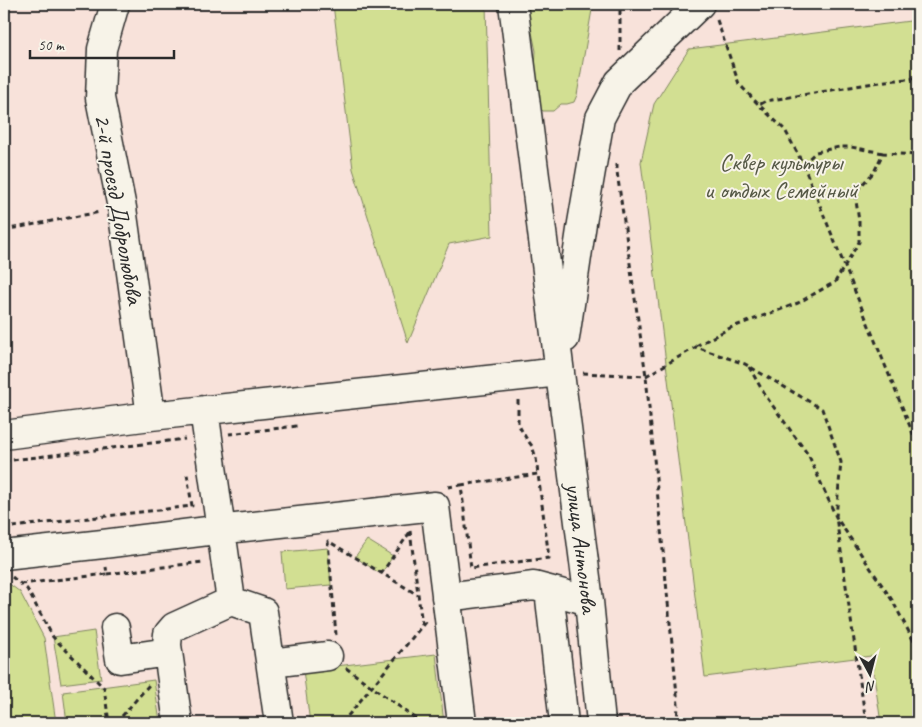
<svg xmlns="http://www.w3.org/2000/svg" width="922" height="727" font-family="Caveat,sans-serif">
<rect width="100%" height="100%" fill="#f8e2da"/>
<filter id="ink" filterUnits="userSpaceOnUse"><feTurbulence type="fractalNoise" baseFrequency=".02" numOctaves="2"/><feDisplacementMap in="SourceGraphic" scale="10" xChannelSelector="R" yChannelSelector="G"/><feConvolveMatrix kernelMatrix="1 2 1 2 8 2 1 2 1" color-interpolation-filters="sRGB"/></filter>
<g filter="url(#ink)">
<path fill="#d2df92" stroke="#7e855e" d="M 333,4 L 486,4 L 492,236 L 449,244 L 408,343 L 353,169 Z
M 526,4 L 593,4 L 577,95 L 574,102 L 567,104 L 561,104 L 553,111 L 543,111 L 533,104 L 536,51 Z
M 918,20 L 918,723 L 881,723 L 871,656 L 705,677 L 641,162 L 654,104 L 689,49 Z
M 367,540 L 393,556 L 381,574 L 355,557 Z
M 328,548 L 331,585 L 285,589 L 282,552 Z
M 4,580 L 20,592 L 44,638 L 56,723 L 4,723 Z
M 94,631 L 101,679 L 61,684 L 53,637 Z
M 436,654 L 444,723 L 310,723 L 303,670 Z
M 154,680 L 160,723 L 67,723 L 63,692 Z"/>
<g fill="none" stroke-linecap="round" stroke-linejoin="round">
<defs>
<path id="minor" d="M 115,4 L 102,49 L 100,98 L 122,208 L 151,416
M 513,4 L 589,601 L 601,723
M 565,338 L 582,223 L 600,118 L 619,82 L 700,4
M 204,410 L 231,601
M 4,435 L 151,416 L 560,372
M 4,555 L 103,544 L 208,531 L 435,506 L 462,723
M 446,597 L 534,586 L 549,590
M 115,628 L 120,659 L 168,652
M 271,663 L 328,656
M 178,723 L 167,645 L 168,634 L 174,627 L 231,601 L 263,612 L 279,723
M 564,723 L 549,590 L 589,601"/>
</defs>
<use href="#minor" stroke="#2b2b2b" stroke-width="31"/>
<path stroke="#2b2b2b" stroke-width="3" stroke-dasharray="5 4" stroke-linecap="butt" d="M 717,20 L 739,84 L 759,105
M 620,51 L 620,4
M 883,153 L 851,147 L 839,147 L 816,152 L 803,164 L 785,130 L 759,105 L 766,101 L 886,81 L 918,78
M 617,164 L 617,172 L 646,376 L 678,705 L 677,723
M 803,164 L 918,446
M 4,230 L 100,212
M 696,346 L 730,328 L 798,303 L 835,282 L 859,242 L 859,221 L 856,201 L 857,190 L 874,172 L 883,153 L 918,155
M 749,367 L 765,395 L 809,456 L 836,517 L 892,600 L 918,649
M 583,373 L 646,376 L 696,347 L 745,364 L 822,409 L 841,462 L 836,517 L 866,723
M 518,400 L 518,424 L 526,438 L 532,446 L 536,458 L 538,474
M 229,434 L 297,426
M 4,461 L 185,439
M 448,487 L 461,485 L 471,568 L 549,558 L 538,474 L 461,485
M 4,528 L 192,506 L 187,474
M 410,531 L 422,625
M 107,574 L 203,562
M 381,574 L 410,532
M 12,577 L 27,589 L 53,637 L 104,688 L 109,723
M 21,584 L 107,574 L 106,567
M 336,635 L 328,541 L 418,595
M 346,668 L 422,723
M 116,723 L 149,685
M 342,723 L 426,621
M 816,723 L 830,722 L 831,723"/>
<use href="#minor" stroke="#f7f3e8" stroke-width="28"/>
</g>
</g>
<g text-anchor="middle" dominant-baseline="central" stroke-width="4" stroke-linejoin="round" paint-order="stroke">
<g font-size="24" fill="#555845" stroke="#f7f3e8">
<text x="781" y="162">Сквер культуры<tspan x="781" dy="28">и отдых Семейный</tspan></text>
</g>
<g font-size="24" fill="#2b2b2b" stroke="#f7f3e8">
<text transform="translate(119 209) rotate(80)">2-й проезд Добролюбова</text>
<text transform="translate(582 548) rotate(83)">улица Антонова</text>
</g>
</g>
<rect width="922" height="727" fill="none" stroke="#f7f3e8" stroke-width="20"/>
<rect x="10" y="10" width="902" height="707" fill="none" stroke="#2b2b2b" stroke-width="2" filter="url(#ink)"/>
<g transform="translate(870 674) rotate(173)" stroke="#f7f3e8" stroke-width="4" paint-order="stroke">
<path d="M0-4L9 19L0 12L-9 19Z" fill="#2b2b2b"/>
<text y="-8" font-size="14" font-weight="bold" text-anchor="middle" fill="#2b2b2b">N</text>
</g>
<path d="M30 50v8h144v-8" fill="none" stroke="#2b2b2b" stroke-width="2.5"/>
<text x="38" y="50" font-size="15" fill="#2b2b2b" stroke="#f7f3e8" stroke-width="4" paint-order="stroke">50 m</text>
</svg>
